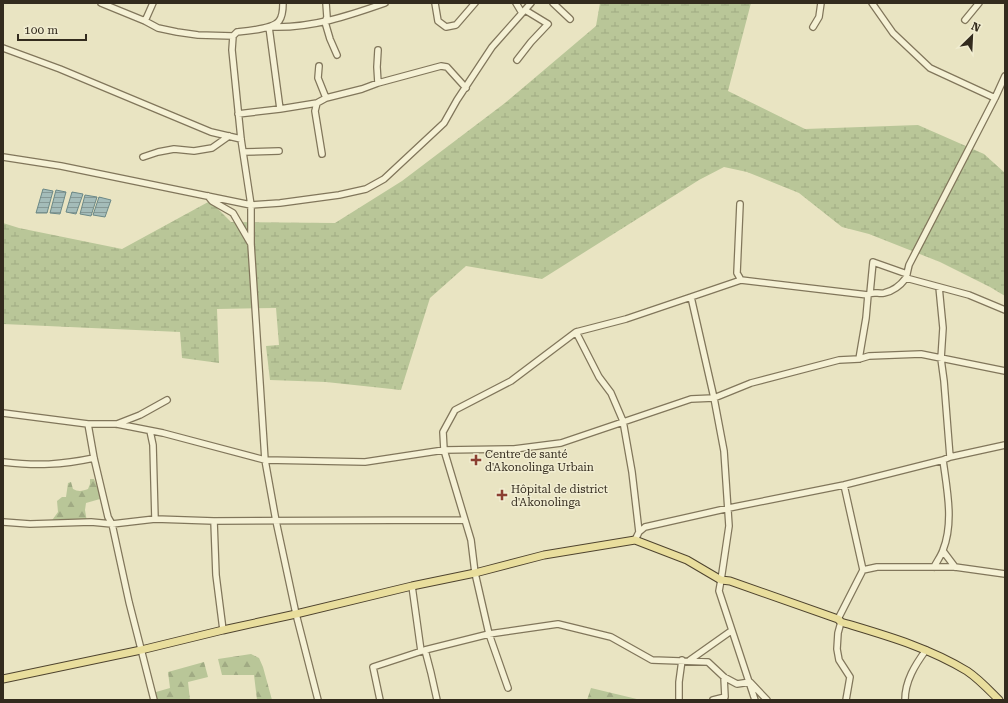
<svg xmlns="http://www.w3.org/2000/svg" width="1008" height="703" font-family="'Roboto Serif',serif">
<defs>
<pattern id="forest-firs" width="22" height="20" patternUnits="userSpaceOnUse"><rect width="22" height="20" fill="#b9c698"/><path d="M5 1l3.5 6h-7zM16 11l3.5 6h-7z" fill="#a0aa83"/></pattern>
<pattern id="wetland-marsh" width="20" height="14" patternUnits="userSpaceOnUse"><rect width="20" height="14" fill="#b9c698"/><path d="M1 5h8M5 5V1M11 12h8M15 12V8" fill="none" stroke="#a0aa83"/></pattern>
<pattern id="water-rules" width="6" height="5" patternUnits="userSpaceOnUse"><rect width="6" height="5" fill="#a4bcb9"/><path d="M0 2.5h6" fill="none" stroke="#869996"/></pattern>
</defs>
<rect width="100%" height="100%" fill="#e9e4c2"/>
<path fill="url(#forest-firs)" d="M 90,479 L 94,479 L 100,494 L 100,499 L 86,503 L 85,510 L 87,522 L 50,523 L 58,512 L 57,501 L 62,497 L 66,497 L 68,483 L 71,482 L 73,489 C 78,492 83,491 88,489 L 90,484 Z
M 251,654 L 259,658 L 263,667 L 272,700 L 257,700 L 254,675 L 222,675 L 218,659 Z
M 204,662 L 208,677 L 188,682 L 190,700 L 154,700 L 156,692 L 170,688 L 168,672 Z
M 591,688 L 641,700 L 587,700 Z"/>
<path fill="url(#wetland-marsh)" d="M 600,3 L 751,3 L 728,91 L 805,129 L 918,125 L 984,154 L 1005,173 L 1005,296 L 990,287 L 940,262 L 869,234 L 842,227 L 799,193 L 747,172 L 724,167 L 699,180 L 542,279 L 466,266 L 430,298 L 401,390 L 326,382 L 270,380 L 266,346 L 279,345 L 276,308 L 217,309 L 219,363 L 182,358 L 180,332 L 3,324 L 3,223 L 19,228 L 122,249 L 210,201 L 231,222 L 335,223 L 402,181 L 505,103 L 596,26 Z"/>
<path fill="url(#water-rules)" stroke="#6c8987" d="M 43,189 L 53,191 L 47,213 L 36,213 Z
M 56,190 L 66,192 L 60,214 L 50,213 Z
M 72,192 L 83,194 L 76,214 L 66,212 Z
M 85,195 L 97,197 L 91,216 L 80,214 Z
M 99,197 L 111,200 L 105,217 L 93,215 Z"/>
<g fill="none" stroke-linecap="round" stroke-linejoin="round">
<defs>
<path id="minor" d="M 101,3 L 145,21 L 158,28 L 177,32 L 198,35 L 233,36 L 237,32 C 247,31 273,29 279,21 C 283,16 283,9 283,3
M 326,3 L 327,17 L 325,22 L 330,39 L 337,55
M 435,3 L 438,21 L 446,27 L 456,25 L 475,3
M 516,3 L 522,13
M 553,3 L 570,19
M 872,3 L 893,33 L 930,68 L 995,98
M 965,20 L 979,3
M 145,21 L 153,3
M 269,27 L 280,109
M 273,27 C 312,28 348,16 385,3
M 813,27 L 819,17 L 821,3
M 233,36 L 232,50 L 241,139 L 251,205 L 251,244 L 265,460 L 276,521 L 296,614 L 318,700
M 3,48 L 60,69 L 211,132 L 241,139
M 378,50 L 377,67 L 378,83
M 517,60 L 531,42 L 548,24 L 525,10
M 319,66 L 318,78 L 326,98
M 317,103 L 315,111 L 322,154
M 238,114 L 280,109 L 317,103 L 326,98 L 362,89 L 378,83 L 441,66 L 447,67 L 466,88
M 243,152 L 279,151
M 3,157 L 61,166 L 251,205 L 280,203 L 339,195 L 366,189 L 384,179 L 444,123 L 457,100 L 492,47 L 531,3
M 143,157 L 158,152 L 174,149 L 194,151 L 212,148 L 229,136
M 208,196 L 212,201 L 233,213 L 251,244
M 740,204 L 737,273 L 741,280
M 906,278 L 909,265 L 995,98 L 1005,76
M 939,287 L 943,328 L 941,359 L 944,381 L 950,457
M 870,293 L 873,262 L 907,274
M 691,297 L 741,280 L 868,295 C 872,291 878,294 884,293 C 894,291 900,286 906,278 L 969,295 L 1005,310
M 576,332 L 599,377 L 611,393 L 623,421 L 632,472 L 639,532
M 859,359 L 866,318 L 868,295
M 3,413 L 88,424 L 117,424 L 163,433 L 265,460 L 365,462 L 444,450 L 514,449 L 561,443 L 691,399 L 714,398 L 751,383 L 839,360 L 859,359 L 869,356 L 921,354 L 1005,371
M 88,424 L 94,458 L 108,517 L 112,524 L 129,602 L 154,700
M 117,424 L 140,415 L 167,400
M 150,431 L 153,445 L 155,519
M 3,462 C 37,466 61,465 94,458
M 214,521 L 216,575 L 223,630
M 3,522 L 30,524 L 91,522 L 112,524 L 155,519 L 214,521 L 464,520
M 635,540 L 639,532 L 645,527 L 729,508 L 844,485 L 943,460 L 950,457 L 1005,445
M 943,551 L 955,567
M 934,567 C 937,561 941,556 943,550 C 954,522 947,490 943,460
M 863,570 L 877,567 L 955,567 L 1005,574
M 412,586 L 421,651
M 838,619 L 863,570 L 844,485
M 841,622 L 838,633 L 837,649 L 839,660 L 850,677 L 846,700
M 425,650 L 431,673 L 437,700
M 690,660 L 731,631
M 508,688 L 489,634 L 475,573 L 471,540 L 444,450 L 443,432 L 455,410 L 511,381 L 576,332 L 626,319 L 691,297 L 714,398 L 724,451 L 729,526 L 721,580 L 719,591 L 755,700
M 380,700 L 373,667 L 425,650 L 489,634 L 558,624 L 611,637 L 652,660 L 708,662 L 724,677 L 737,684 L 750,682 L 767,700
M 679,700 L 679,682 L 682,660
M 713,700 L 725,697 L 724,677
M 905,700 C 905,681 915,665 926,650"/>
<path id="major" d="M 3,679 L 141,650 L 223,630 L 296,614 L 412,586 L 475,573 L 544,555 L 635,540 L 687,560 L 721,580 L 730,581 L 838,619 L 841,622 C 884,635 928,647 967,671 C 979,679 989,690 999,700"/>
</defs>
<use href="#minor" stroke="#81765b" stroke-width="8"/>
<use href="#major" stroke="#4f442f" stroke-width="9"/>
<use href="#minor" stroke="#f5f1d5" stroke-width="5.5"/>
<use href="#major" stroke="#e9de9d" stroke-width="7"/>
</g>
<g fill="#8b3f31" stroke="#f1edd1" stroke-width="1.5">
<path d="M474 454h4v4h4v4h-4v4h-4v-4h-4v-4h4z"/>
<path d="M500 489h4v4h4v4h-4v4h-4v-4h-4v-4h4z"/>
</g>
<g text-anchor="middle" dominant-baseline="central" stroke-width="3" stroke-linejoin="round" paint-order="stroke">
<g font-size="11" fill="#332b1e" stroke="#f1edd1" text-anchor="start">
<text x="485" y="454">Centre de santé<tspan x="485" dy="13">d'Akonolinga Urbain</tspan></text>
<text x="511" y="489">Hôpital de district<tspan x="511" dy="13">d'Akonolinga</tspan></text>
</g>
</g>
<rect width="1008" height="703" fill="none" stroke="#332b1e" stroke-width="8"/>
<g transform="translate(972 36) rotate(24)" stroke="#f1edd1" stroke-width="3" paint-order="stroke">
<path d="M0-3L7 15L0 10L-7 15Z" fill="#332b1e"/>
<text y="-6" font-size="11" font-weight="bold" text-anchor="middle" fill="#332b1e">N</text>
</g>
<path d="M18 34v6h68v-6" fill="none" stroke="#332b1e" stroke-width="2"/>
<text x="24" y="34" font-size="12" fill="#332b1e" stroke="#f1edd1" stroke-width="3" paint-order="stroke">100 m</text>
</svg>
